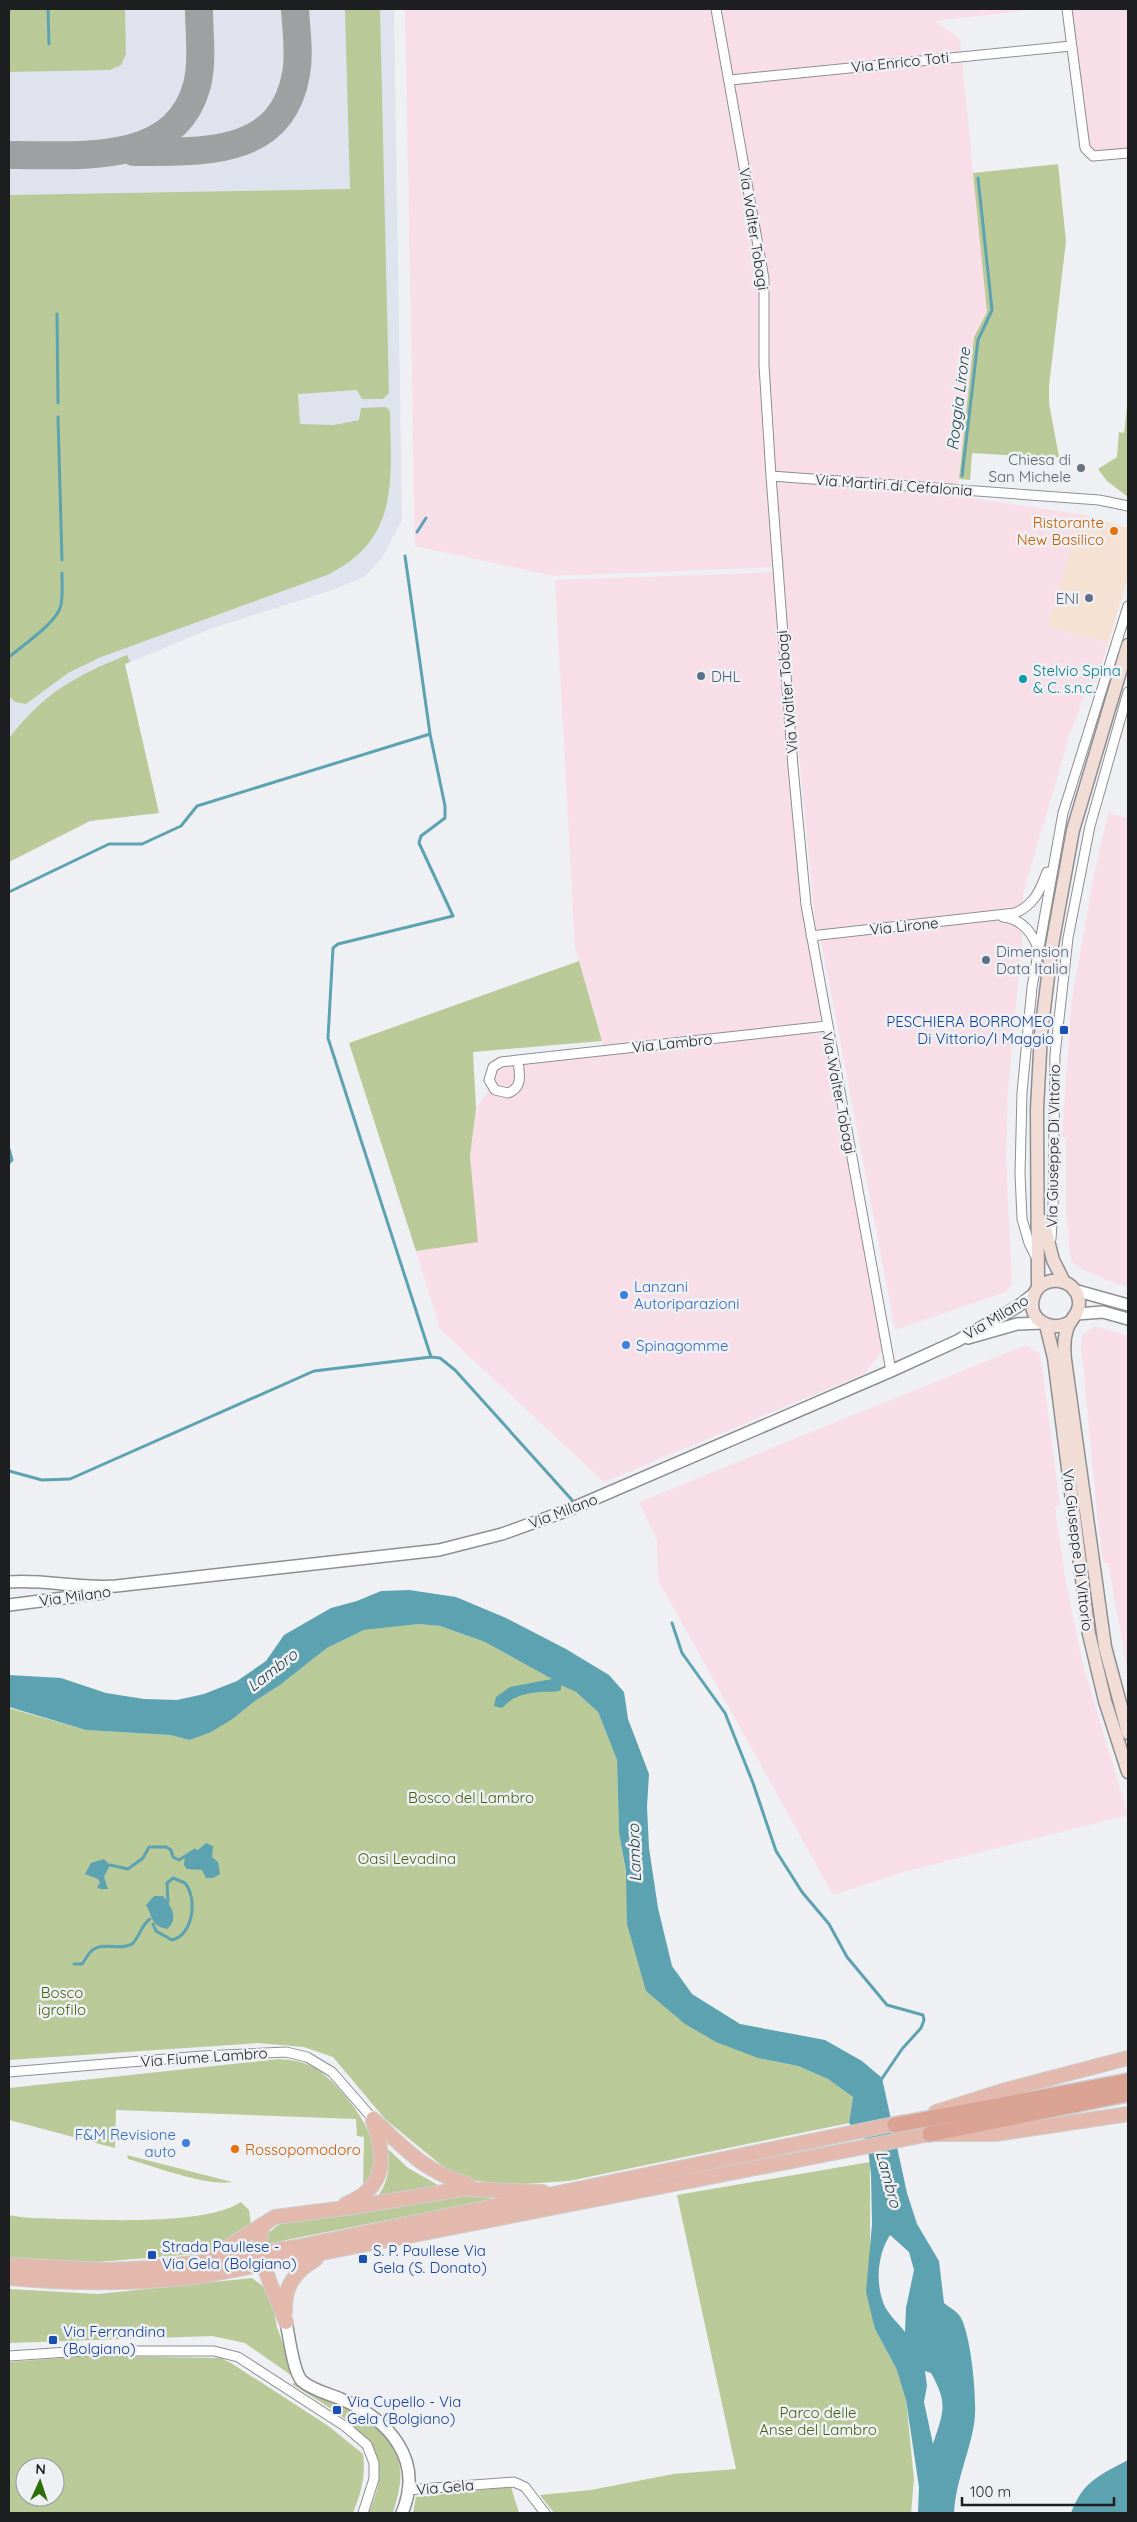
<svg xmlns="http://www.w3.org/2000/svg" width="1137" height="2522" font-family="Quicksand,sans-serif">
<rect width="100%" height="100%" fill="#eff0f4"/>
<path fill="#f6e2d3" d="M 1081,514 L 1128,528 L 1128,578 L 1108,643 L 1048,626 Z"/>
<path fill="#f8dfe7" d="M 405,9 L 1037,9 L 935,21 L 960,39 L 987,312 L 974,337 L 957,496 L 1081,514 L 1048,626 L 1108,643 L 1097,683 L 1090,682 L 1070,734 L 1023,894 L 1022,942 L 1008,1090 L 1006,1158 L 1012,1283 L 1006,1292 L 895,1330 L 820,935 L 816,930 L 781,567 L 554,576 L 415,546 Z
M 1071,9 L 1128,9 L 1128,149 L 1094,152 L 1089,149 Z
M 777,572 L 806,905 L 886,1346 L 864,1374 L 604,1482 L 440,1329 L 416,1251 L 477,1241 L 470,1156 L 476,1108 L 491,1087 L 493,1067 L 605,1050 L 575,947 L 555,580 Z
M 1108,813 L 1128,818 L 1128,1288 L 1081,1269 L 1071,1261 L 1066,1214 L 1066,1138 L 1062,1137 L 1071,1005 L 1092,885 Z
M 1095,1326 L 1128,1336 L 1128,1674 L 1108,1563 L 1103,1563 L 1098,1523 L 1081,1344 L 1083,1334 Z
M 1026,1345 L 1039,1353 L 1041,1358 L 1060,1505 L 1055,1507 L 1066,1583 L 1083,1665 L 1128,1815 L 907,1871 L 833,1895 L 658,1580 L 657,1541 L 639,1502 Z"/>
<path fill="#e0e3ee" d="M 9,9 L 394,9 L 402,520 L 382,558 L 364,577 L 332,590 L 213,628 L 125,664 L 159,813 L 90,821 L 9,862 Z"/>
<path fill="#b9c997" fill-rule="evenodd" d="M 9,9 L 125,9 L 126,54 L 121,65 L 110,70 L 9,72 Z
M 345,9 L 380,9 L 389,393 L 383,399 L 362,399 L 357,390 L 298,394 L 300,424 L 334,425 L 359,420 L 361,408 L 386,407 L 390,411 C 391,480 400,540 327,575 L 101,657 L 68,673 L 26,704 L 15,702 L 9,696 L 9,195 L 350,189 Z
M 1058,164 L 1066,241 L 1049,386 L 1049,403 L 1059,457 L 1052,458 L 972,453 L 970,480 L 959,479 L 974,337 L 987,312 L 973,173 Z
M 1128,398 L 1128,497 L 1107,481 L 1098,469 L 1117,457 L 1119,432 L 1124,433 Z
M 127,655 L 130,662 L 125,664 L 159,813 L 90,821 L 9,862 L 9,738 C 44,693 75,676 127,655 Z
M 579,961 L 602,1041 L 473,1052 L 476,1108 L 470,1156 L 478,1242 L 416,1251 L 349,1043 Z
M 419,1624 L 440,1626 L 485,1642 L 576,1692 L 598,1712 L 617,1760 L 619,1833 L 646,1991 L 758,2058 L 798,2066 L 828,2079 L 853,2097 L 849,2123 L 569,2181 L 508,2185 L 457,2178 L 385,2119 L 333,2057 L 304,2047 L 258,2043 L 9,2060 L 9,1708 L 86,1730 L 170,1735 L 191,1740 L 234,1718 L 255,1701 L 280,1685 L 327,1648 L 364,1630 Z
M 279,2059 C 292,2060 303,2061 315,2068 C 341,2084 386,2140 374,2173 C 371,2178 366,2184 363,2188 L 364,2137 L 357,2136 L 356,2119 L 116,2110 L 115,2148 L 9,2120 L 9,2088 Z
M 388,2149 L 408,2168 L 445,2189 L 374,2201 C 388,2185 390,2170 388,2149 Z
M 127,2155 L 232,2182 C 209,2187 152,2166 128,2159 Z
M 870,2162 L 870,2247 L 875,2329 L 896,2368 L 906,2400 L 914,2479 L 911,2513 L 554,2513 L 540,2495 L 591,2490 L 673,2474 L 736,2469 L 677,2195 Z
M 470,2194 L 493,2197 L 489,2200 L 266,2244 L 268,2233 L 281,2223 L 371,2211 L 417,2201 Z
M 241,2202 L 249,2210 L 251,2225 L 210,2253 L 97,2262 L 9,2259 L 9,2215 C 26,2219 45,2218 63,2219 C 106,2220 206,2225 241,2202 Z
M 252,2278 L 265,2288 L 274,2311 L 277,2327 L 295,2378 L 245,2343 L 212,2336 L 9,2343 L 9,2289 L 98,2294 Z
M 89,2356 L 221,2358 L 231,2363 L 327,2425 L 363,2454 C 366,2477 361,2492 353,2513 L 9,2513 L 9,2362 ZM 25,2467 L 55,2467 L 55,2497 L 25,2497 Z
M 299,2381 C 334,2401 395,2422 400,2468 C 402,2483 397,2499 393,2513 L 368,2513 C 374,2500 381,2484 379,2468 C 373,2428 322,2404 292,2384 Z
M 511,2487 L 519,2513 L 413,2513 L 416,2497 Z"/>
<path fill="#5ca2b0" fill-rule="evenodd" d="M 409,1590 L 456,1597 L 506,1618 L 566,1649 L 609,1675 L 624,1692 L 628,1719 L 649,1774 L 647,1807 L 649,1848 L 658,1908 L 672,1966 L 692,1994 L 740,2024 L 825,2040 L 862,2061 L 882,2078 L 907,2193 L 917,2224 L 939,2261 L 944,2303 C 949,2307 956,2311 959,2315 C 971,2329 978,2406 974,2424 C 969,2455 956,2480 954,2513 L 918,2513 L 919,2487 L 906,2400 L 896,2368 L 875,2329 L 866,2292 L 872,2224 L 871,2174 L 867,2141 L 849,2123 L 853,2097 L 828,2079 L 798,2066 L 758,2058 L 716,2042 L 685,2024 L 646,1991 L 627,1924 L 626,1872 L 619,1833 L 617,1760 L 598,1712 L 576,1692 L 561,1685 L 561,1690 C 554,1693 549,1691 541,1692 C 525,1693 513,1696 502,1708 L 494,1706 L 496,1697 L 510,1687 L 552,1679 L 485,1642 L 440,1626 L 419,1624 L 364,1630 L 327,1648 L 280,1685 L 255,1701 L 234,1718 L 211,1732 L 190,1740 L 170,1735 L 86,1730 L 9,1707 L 9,1675 L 61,1678 L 106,1693 L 144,1699 L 177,1700 L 204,1694 L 237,1681 L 266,1661 L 284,1635 L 331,1608 L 357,1601 L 381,1591 ZM 890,2235 L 909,2252 L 914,2270 L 906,2308 L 905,2332 C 899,2324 890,2316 885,2307 C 875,2285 877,2255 890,2235 ZM 925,2371 L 931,2373 C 949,2405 943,2412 933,2444 L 924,2402 L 927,2386 Z
M 206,1843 L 213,1846 L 212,1857 L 218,1862 L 220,1874 L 213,1878 L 206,1878 L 202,1870 L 187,1869 L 184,1865 L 185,1855 L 195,1850 L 198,1850 Z
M 104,1859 L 110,1865 L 104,1877 L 108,1889 L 100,1889 L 97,1887 L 100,1883 L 98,1879 L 85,1874 L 91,1863 Z
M 154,1896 L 163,1896 C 172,1907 179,1919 167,1929 C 151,1926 153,1917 146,1905 Z
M 1128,2460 L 1128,2513 L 1071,2513 C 1083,2481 1100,2475 1128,2460 Z"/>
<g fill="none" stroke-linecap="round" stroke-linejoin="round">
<path stroke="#5ca2b0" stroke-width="3" d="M 48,9 L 49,44
M 57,314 L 58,403
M 58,417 L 62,560
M 962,476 L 978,340 L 992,310 L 978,178
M 417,532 L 426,518
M 405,556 L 430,734 L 445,806 L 445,818 L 421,836 L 419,843 L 453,916 L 338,944 L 333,948 L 328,1038 L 431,1357
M 9,657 C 23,645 58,622 61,605 C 63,595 62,583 62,573
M 9,892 L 109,844 L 142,844 L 181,826 L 197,806 L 430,734
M 9,1149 L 12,1160 L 9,1163
M 9,1471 L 42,1480 L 70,1479 L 314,1371 L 431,1357 L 440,1358 L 455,1370 L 572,1500
M 672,1623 L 682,1653 L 725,1713 L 753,1783 L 776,1851 L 802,1892 L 829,1924 L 847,1957 L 887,2005 L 923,2015 L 924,2020 L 921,2028 L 902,2049 L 881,2080
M 110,1865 L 128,1869 L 143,1858 L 149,1847 L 166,1847 L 171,1850 L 173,1857 L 179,1860 L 195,1850
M 153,1924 L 156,1931 L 172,1940 C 193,1935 198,1899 185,1883 L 173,1878 L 167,1883 L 168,1902
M 74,1964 L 82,1964 C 86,1960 88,1952 94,1949 C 105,1942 121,1951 132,1944 C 140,1937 141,1925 150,1919"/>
<path stroke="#9ea0a2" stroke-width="28" d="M 134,152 C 199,151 281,159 296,74 C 300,53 296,30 295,9
M 9,155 C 75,154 175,168 197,85 C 203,61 199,33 199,9"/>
<defs>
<path id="minor" d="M 716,9 L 764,279 L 764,365 L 771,476 L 793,767 L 806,905 L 891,1371
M 1067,9 L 1085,148 L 1093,156 L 1128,153
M 730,80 L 1071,46
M 771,476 L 1099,500 L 1128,506
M 1003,917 C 1021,919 1032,932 1038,948
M 811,936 L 1015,913 C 1034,905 1040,891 1047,872
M 518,1060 L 827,1026
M 518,1060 C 519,1073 524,1087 508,1093 L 495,1090 L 489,1080 L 493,1067 L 501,1062 Z
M 1051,1239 L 1053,1207 L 1055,1055 L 1068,938 L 1090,826 L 1128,692
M 1037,1259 L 1029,1243 L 1022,1219 L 1020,1173 L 1022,1093 L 1032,987 L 1063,813 L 1128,606
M 9,2072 L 202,2056 L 286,2052 L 307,2057 L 332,2072 L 373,2119
M 9,2356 L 83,2351 L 214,2351 L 238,2357 L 346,2427 L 367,2445 L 374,2463 L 374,2479 L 363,2513
M 407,2490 L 514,2482 L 525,2487 L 545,2513"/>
<path id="tertiary" d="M 1074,1290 L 1128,1305
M 1076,1314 L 1103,1312 L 1128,1319
M 968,1338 L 1017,1324 L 1043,1323
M 9,1582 C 45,1579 80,1589 116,1586 L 439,1550 L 502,1534 L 566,1511 L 891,1371 L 957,1341 L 1017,1307 L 1035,1293
M 9,1605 L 103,1593
M 286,2322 C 289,2335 293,2372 302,2381 C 312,2390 329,2394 341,2399 C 388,2419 425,2459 402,2513"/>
<path id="secondary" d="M 1043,1221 L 1053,1260 L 1064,1282
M 1038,1288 L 1037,1109 L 1041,1034 L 1051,951 L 1073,830 L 1128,645
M 1070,1322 C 1053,1333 1027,1321 1033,1298 C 1039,1273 1076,1276 1079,1301 C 1080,1314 1070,1319 1067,1329 C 1063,1341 1064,1355 1066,1367 L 1105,1647 L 1128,1733
M 1046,1325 L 1054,1358 L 1089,1634 L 1105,1701 L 1128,1772"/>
<path id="primary" d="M 936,2112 L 1002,2091 L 1128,2058
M 373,2119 C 406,2150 425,2172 469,2185
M 346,2204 C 387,2187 386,2158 373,2121
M 263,2224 C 253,2256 275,2292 286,2322
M 212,2257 L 275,2217 L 353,2207 L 463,2189 L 543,2192
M 9,2265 L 106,2270 L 149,2268 L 202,2262 L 296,2247 L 904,2122
M 9,2278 C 74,2284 138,2284 203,2276 L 930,2134 L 995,2134 L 1128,2114
M 285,2311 C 284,2286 295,2271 316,2259"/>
<path id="trunk" d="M 895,2125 L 1128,2081
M 930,2134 L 1128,2094"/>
</defs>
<use href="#minor" stroke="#8e8f92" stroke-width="11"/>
<use href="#tertiary" stroke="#8e8f92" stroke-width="14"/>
<use href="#secondary" stroke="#8e8f92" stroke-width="15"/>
<use href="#primary" stroke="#cdcece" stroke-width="16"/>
<use href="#trunk" stroke="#cdcece" stroke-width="18"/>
<use href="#minor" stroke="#fff" stroke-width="9"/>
<use href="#tertiary" stroke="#fff" stroke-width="11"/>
<use href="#secondary" stroke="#f1dcd6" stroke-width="12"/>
<use href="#primary" stroke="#e3b9ad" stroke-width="14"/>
<use href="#trunk" stroke="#daa292" stroke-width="15"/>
</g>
<circle fill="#6b7280" stroke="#eff0f4" stroke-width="2" cx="1081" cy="468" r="5"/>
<g fill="#e8710a" stroke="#eff0f4" stroke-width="2">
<circle cx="1114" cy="531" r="5"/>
<circle cx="235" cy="2149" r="5"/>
</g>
<g fill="#5c6f8a" stroke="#eff0f4" stroke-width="2">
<circle cx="1089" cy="598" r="5"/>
<circle cx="701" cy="676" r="5"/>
<circle cx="986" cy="960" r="5"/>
</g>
<circle fill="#0f9aa8" stroke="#eff0f4" stroke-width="2" cx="1023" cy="679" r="5"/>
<g fill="#1a4fb4" stroke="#eff0f4" stroke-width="2">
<rect x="1059" y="1025" width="10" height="10" rx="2.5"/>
<rect x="147" y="2250" width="10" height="10" rx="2.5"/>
<rect x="358" y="2254" width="10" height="10" rx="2.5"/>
<rect x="48" y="2335" width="10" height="10" rx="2.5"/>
<rect x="332" y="2405" width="10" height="10" rx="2.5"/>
</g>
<g fill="#3f7fe0" stroke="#eff0f4" stroke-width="2">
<circle cx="624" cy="1295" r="5"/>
<circle cx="626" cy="1345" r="5"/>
<circle cx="186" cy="2143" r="5"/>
</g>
<g text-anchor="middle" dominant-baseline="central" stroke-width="5" stroke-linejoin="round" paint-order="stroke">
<g font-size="15" fill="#1d1e1f" stroke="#eff0f4">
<text transform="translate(900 62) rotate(-6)">Via Enrico Toti</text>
<text transform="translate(754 229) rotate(81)">Via Walter Tobagi</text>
<text transform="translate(894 485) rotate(4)">Via Martiri di Cefalonia</text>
<text transform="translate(787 692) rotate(-95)">Via Walter Tobagi</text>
<text transform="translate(904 926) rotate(-6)">Via Lirone</text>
<text transform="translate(672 1043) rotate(-6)">Via Lambro</text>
<text transform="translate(839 1093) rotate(79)">Via Walter Tobagi</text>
<text transform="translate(1053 1146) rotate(-89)">Via Giuseppe Di Vittorio</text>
<text transform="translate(996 1317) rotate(-31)">Via Milano</text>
<text transform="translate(563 1511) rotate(-21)">Via Milano</text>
<text transform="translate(1078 1550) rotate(83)">Via Giuseppe Di Vittorio</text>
<text transform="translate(75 1596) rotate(-8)">Via Milano</text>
<text transform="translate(204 2057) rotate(-4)">Via Fiume Lambro</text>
<text transform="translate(445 2487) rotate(-5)">Via Gela</text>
</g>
<g font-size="15" fill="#5b616d" stroke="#eff0f4" text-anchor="end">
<text x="1071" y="459">Chiesa di<tspan x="1071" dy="17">San Michele</tspan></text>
</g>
<g font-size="15" fill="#c56008" stroke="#eff0f4" text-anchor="end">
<text x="1104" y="522">Ristorante<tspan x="1104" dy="17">New Basilico</tspan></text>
<text x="245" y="2149" text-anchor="start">Rossopomodoro</text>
</g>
<g font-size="15" fill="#4e5e75" stroke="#eff0f4" text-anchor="start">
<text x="1079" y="598" text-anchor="end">ENI</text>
<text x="711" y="676">DHL</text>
<text x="996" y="951">Dimension<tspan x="996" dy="17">Data Italia</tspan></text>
</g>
<g font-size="15" fill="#0d838f" stroke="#eff0f4" text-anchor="start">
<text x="1033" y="670">Stelvio Spina<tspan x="1033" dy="17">&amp; C. s.n.c.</tspan></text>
</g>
<g font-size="15" fill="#164399" stroke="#eff0f4" text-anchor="start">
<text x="1054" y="1021" text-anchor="end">PESCHIERA BORROMEO<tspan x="1054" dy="17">Di Vittorio/I Maggio</tspan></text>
<text x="162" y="2246">Strada Paullese -<tspan x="162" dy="17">Via Gela (Bolgiano)</tspan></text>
<text x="373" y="2250">S. P. Paullese Via<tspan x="373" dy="17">Gela (S. Donato)</tspan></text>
<text x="63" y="2331">Via Ferrandina<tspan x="63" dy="17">(Bolgiano)</tspan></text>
<text x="347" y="2401">Via Cupello - Via<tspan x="347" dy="17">Gela (Bolgiano)</tspan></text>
</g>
<g font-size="15" fill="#366cbe" stroke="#eff0f4" text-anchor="start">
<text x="634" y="1286">Lanzani<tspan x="634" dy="17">Autoriparazioni</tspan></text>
<text x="636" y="1345">Spinagomme</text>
<text x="176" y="2134" text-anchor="end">F&amp;M Revisione<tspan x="176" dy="17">auto</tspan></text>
</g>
<g font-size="15" fill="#4c5f0f" stroke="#eff0f4">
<text x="471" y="1797">Bosco del Lambro</text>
<text x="407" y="1858">Oasi Levadina</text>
<text x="62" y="1992">Bosco<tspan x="62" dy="17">igrofilo</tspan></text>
<text x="818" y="2412">Parco delle<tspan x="818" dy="17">Anse del Lambro</tspan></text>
</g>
<g font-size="16" font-style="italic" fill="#193c42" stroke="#eff0f4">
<text transform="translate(958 399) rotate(-83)">Roggia Lirone</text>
<text transform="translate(272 1670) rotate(-38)">Lambro</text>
<text transform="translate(634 1853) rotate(-92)">Lambro</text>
<text transform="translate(889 2179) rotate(75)">Lambro</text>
</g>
</g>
<rect width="1137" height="2522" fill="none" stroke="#1d1e1f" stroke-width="20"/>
<g transform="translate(40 2482) rotate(3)"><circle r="24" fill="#eff0f4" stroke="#9b9c9f"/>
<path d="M0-4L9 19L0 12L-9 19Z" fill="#2d6f08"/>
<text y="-8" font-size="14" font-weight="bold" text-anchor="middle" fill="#1d1e1f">N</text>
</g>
<path d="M962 2497v8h152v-8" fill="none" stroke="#1d1e1f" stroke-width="2.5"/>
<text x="970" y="2497" font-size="15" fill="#1d1e1f" stroke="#eff0f4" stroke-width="4" paint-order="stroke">100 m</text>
</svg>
